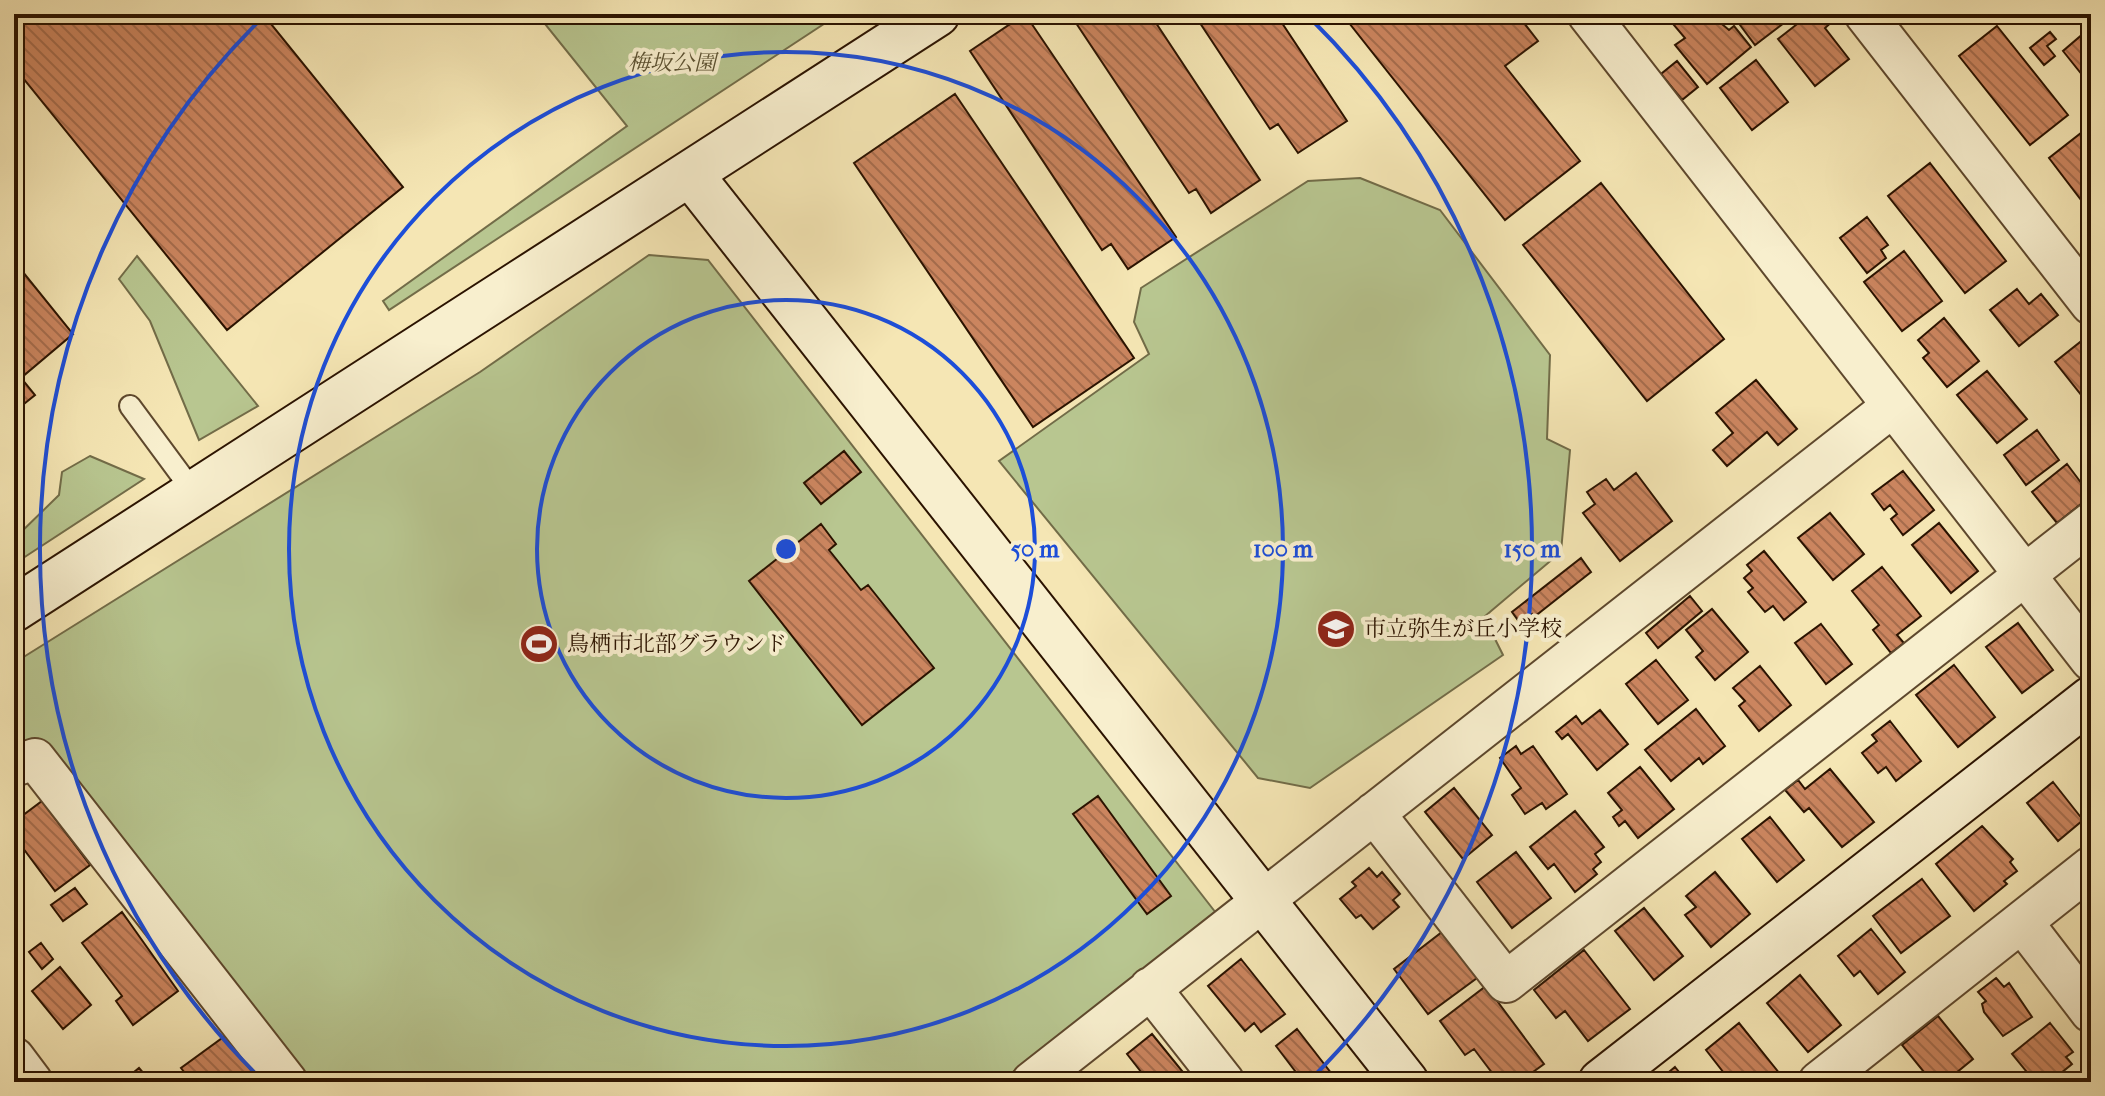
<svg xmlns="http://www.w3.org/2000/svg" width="2105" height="1096" font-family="'IM FELL French Canon','Noto Serif JP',serif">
<defs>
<pattern id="building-back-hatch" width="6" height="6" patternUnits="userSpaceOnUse" patternTransform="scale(2)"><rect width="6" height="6" fill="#cb855f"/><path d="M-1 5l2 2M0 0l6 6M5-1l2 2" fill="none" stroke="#a56c4c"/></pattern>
</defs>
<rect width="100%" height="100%" fill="#f5e6b4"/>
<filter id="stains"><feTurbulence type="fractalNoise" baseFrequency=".0025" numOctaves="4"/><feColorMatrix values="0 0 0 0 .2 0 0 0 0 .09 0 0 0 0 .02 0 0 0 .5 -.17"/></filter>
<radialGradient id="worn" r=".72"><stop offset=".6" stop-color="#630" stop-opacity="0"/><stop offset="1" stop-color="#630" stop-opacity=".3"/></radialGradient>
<path fill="#b8c690" stroke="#726c48" stroke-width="2" d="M 537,14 L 839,14 L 389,310 L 383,301 L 627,126 Z
M 1360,178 L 1440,210 L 1550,355 L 1547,439 L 1570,450 L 1561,552 L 1484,617 L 1503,655 L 1310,788 L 1258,778 L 999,461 L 1149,354 L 1134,322 L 1141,288 L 1308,181 Z
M 649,255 L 708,260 L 1216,913 L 1000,1082 L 305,1082 L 38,739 L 14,753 L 14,663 L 480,372 Z
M 137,256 L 258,406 L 199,440 L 150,321 L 119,279 Z
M 90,456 L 144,479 L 14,564 L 14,539 L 59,495 L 62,472 Z"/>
<path fill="url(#building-back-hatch)" stroke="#2b1300" stroke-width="2" d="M 14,14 L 263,14 L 403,187 L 227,330 L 14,67 Z
M 1025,14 L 1176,237 L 1128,269 L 1111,244 L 1102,250 L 970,51 Z
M 1070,14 L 1150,14 L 1260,180 L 1211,213 L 1196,189 L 1189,193 Z
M 1194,14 L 1276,14 L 1347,121 L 1298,153 L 1278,124 L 1270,129 Z
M 1342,14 L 1464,14 L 1466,17 L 1517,14 L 1538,41 L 1505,66 L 1580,161 L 1505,220 Z
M 1686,14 L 1710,14 L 1729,30 L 1734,26 L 1751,47 L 1707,84 L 1675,45 L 1685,38 L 1673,24 Z
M 1746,14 L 1796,14 L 1755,45 L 1740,25 L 1749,18 Z
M 1810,14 L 1833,14 L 1836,18 L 1825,28 L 1849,59 L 1815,86 L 1778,39 Z
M 1997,26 L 2068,115 L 2030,145 L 1959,56 Z
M 2091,27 L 2091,86 L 2063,51 Z
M 2050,32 L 2056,39 L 2047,46 L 2055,56 L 2044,65 L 2030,48 Z
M 1756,60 L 1788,102 L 1752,130 L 1720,88 Z
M 1677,61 L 1698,87 L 1682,100 L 1661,74 Z
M 955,94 L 1134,358 L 1033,427 L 854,163 Z
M 2081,133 L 2091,146 L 2091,213 L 2049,158 Z
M 1930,163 L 2006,261 L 1965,293 L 1888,196 Z
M 1601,183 L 1724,339 L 1647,401 L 1523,245 Z
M 1867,217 L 1888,245 L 1881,250 L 1886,258 L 1867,273 L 1840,238 Z
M 1904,251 L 1942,301 L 1902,331 L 1864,282 Z
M 14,261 L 73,334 L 21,378 L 35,395 L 14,412 Z
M 2017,289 L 2029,304 L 2041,294 L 2058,315 L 2019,346 L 1990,310 Z
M 1944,318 L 1979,361 L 1947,387 L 1923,358 L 1929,353 L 1918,340 Z
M 2084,339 L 2091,347 L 2091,397 L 2086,401 L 2055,362 Z
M 1987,371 L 2027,419 L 1997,443 L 1957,395 Z
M 1756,380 L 1797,429 L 1778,445 L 1767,432 L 1727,466 L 1713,450 L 1733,433 L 1716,413 Z
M 2037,430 L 2059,460 L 2026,485 L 2004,455 Z
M 844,451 L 861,472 L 821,504 L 804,483 Z
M 2067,464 L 2091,496 L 2057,523 L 2032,492 Z
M 1903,471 L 1934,510 L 1903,535 L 1891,519 L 1897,514 L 1890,505 L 1884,510 L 1872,494 Z
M 1636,473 L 1672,521 L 1620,561 L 1583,513 L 1595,504 L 1587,492 L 1606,479 L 1614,490 Z
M 1830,513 L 1864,554 L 1833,580 L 1798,538 Z
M 1939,523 L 1978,571 L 1951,593 L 1912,545 Z
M 821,524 L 836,544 L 829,550 L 861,590 L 868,585 L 934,668 L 862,725 L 749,581 Z
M 1764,551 L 1806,602 L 1784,620 L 1773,606 L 1765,612 L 1748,592 L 1753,588 L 1744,578 L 1752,571 L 1747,565 Z
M 1581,558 L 1591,572 L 1534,617 L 1532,614 L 1520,623 L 1512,612 Z
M 1882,567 L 1921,616 L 1897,635 L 1904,643 L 1891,653 L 1873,630 L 1879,625 L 1852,591 Z
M 1690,596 L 1702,611 L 1658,648 L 1646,633 Z
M 1712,609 L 1748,652 L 1715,680 L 1696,657 L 1703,651 L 1686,630 Z
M 2018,623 L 2053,670 L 2022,693 L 1986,647 Z
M 1821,624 L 1852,664 L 1826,684 L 1795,643 Z
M 1656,660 L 1688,700 L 1658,724 L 1626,684 Z
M 1954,665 L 1995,717 L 1958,747 L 1916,695 Z
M 1760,666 L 1791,705 L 1759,731 L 1739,706 L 1745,701 L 1733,688 Z
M 1696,709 L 1725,746 L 1703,764 L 1699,758 L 1671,781 L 1645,750 Z
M 1600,710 L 1628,744 L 1597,770 L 1568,734 L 1562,739 L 1556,732 L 1576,716 L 1582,724 Z
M 1890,721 L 1921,761 L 1896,781 L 1886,767 L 1878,773 L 1862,753 L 1877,741 L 1872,735 Z
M 1516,746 L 1521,754 L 1533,746 L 1567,794 L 1546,809 L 1542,803 L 1525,814 L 1512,795 L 1521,788 L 1500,758 Z
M 1640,767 L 1674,809 L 1638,838 L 1625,821 L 1619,826 L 1613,817 L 1622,810 L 1608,793 Z
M 1830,769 L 1874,822 L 1842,847 L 1809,808 L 1804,812 L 1785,790 L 1798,780 L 1805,789 Z
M 2053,782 L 2083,820 L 2058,841 L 2027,803 Z
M 1454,788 L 1492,835 L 1463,859 L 1425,812 Z
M 1098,796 L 1171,896 L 1147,914 L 1073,814 Z
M 42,801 L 90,865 L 55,891 L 14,836 L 14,822 Z
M 1575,811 L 1604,847 L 1595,854 L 1601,862 L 1593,869 L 1597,874 L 1575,892 L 1554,864 L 1548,869 L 1530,847 Z
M 1770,817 L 1804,860 L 1777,882 L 1742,839 Z
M 1982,826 L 2013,859 L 2010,862 L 2017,871 L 2004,881 L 2007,884 L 1974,911 L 1936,864 Z
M 1516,852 L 1551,898 L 1512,928 L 1477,882 Z
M 1369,868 L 1377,877 L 1382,872 L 1400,894 L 1393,900 L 1399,907 L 1373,929 L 1361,915 L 1356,918 L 1340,899 L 1356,886 L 1352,882 Z
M 1715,872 L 1750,914 L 1711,947 L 1685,915 L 1696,907 L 1686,896 Z
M 1922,879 L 1950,916 L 1901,953 L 1873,916 Z
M 75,888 L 87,904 L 63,921 L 51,905 Z
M 1644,908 L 1683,956 L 1654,980 L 1615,931 Z
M 122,912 L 178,991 L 133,1025 L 116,1001 L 122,996 L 82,943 Z
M 1871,929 L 1905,972 L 1878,994 L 1860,971 L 1854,976 L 1838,956 Z
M 1442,932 L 1477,978 L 1428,1014 L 1394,969 Z
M 41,943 L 53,959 L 42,969 L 29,952 Z
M 1584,950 L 1630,1009 L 1588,1041 L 1565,1011 L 1556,1018 L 1534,990 Z
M 1241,959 L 1285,1014 L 1261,1032 L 1254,1023 L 1245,1031 L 1208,986 Z
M 60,967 L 91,1005 L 63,1029 L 32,991 Z
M 1800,975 L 1841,1025 L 1808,1052 L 1767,1003 Z
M 1996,978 L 2004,987 L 2009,983 L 2032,1017 L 2003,1036 L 1984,1012 L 1982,1004 L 1986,1001 L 1978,992 Z
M 1486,986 L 1544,1064 L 1519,1082 L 1499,1082 L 1474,1049 L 1465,1055 L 1440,1021 Z
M 1938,1016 L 1973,1059 L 1945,1082 L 1932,1082 L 1902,1045 Z
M 1739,1023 L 1784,1079 L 1781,1082 L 1731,1082 L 1706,1050 Z
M 2050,1023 L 2073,1052 L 2066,1057 L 2072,1064 L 2050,1082 L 2035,1082 L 2012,1054 Z
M 1297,1029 L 1338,1082 L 1283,1080 L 1295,1071 L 1276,1046 Z
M 1152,1034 L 1191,1082 L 1149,1082 L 1127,1054 Z
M 225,1036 L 260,1082 L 192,1082 L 181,1068 Z
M 1675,1067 L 1687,1082 L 1657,1082 Z
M 139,1068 L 151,1082 L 122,1082 Z"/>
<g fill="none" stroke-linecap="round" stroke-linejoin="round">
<defs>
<path id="lane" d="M 130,406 L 195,494"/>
<path id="street" d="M 1588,14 L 2091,660
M 1865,14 L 2091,304
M 14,766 L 35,759 L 287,1082
M 1374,813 L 1506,982 L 2091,523
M 2022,922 L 2091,1012
M 1150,988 L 1224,1082
M 14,1058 L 32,1082
M 1032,1082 L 1893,406
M 1819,1082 L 2091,867"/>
<path id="secondary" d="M 691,175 L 1406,1082
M 14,609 L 937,14
M 1601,1082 L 2091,699"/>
</defs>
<use href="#lane" stroke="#5e482d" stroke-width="24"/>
<use href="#street" stroke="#5e482d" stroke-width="44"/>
<use href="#secondary" stroke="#2b1300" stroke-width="48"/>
<use href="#lane" stroke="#f8efce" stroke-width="20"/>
<use href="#street" stroke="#f8efce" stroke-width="40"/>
<use href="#secondary" stroke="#f8efce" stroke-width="44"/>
</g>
<g fill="none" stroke="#1d4ed8" stroke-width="4">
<circle cx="786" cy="549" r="249"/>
<circle cx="786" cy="549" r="497"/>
<path d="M263 1081A746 746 0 0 1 263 17M1309 17A746 746 0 0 1 1309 1081"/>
</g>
<defs>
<symbol id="school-disc" viewBox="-11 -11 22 22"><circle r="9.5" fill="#8f2418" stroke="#f8efce"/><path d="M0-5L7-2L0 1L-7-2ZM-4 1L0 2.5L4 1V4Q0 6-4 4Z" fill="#fff"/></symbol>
<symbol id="stadium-disc" viewBox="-11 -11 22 22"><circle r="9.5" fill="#8f2418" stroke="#f8efce"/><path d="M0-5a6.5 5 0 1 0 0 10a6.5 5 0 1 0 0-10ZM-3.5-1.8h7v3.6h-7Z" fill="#fff"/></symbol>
</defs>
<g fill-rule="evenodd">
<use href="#school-disc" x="1314" y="607" width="44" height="44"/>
<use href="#stadium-disc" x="517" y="622" width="44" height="44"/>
</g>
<g text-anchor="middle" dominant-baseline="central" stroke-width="8" stroke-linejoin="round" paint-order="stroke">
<g font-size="22" font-style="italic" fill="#5c5232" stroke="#f8efce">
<text x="672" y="63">梅坂公園</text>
</g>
<g font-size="22" fill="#2b1300" stroke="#f8efce" text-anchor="start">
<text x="1364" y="629">市立弥生が丘小学校</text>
<text x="567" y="644">鳥栖市北部グラウンド</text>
</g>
</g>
<circle cx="786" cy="549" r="12" fill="#1d4ed8" stroke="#f8efce" stroke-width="4"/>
<g font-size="24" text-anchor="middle" font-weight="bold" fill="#1d4ed8" stroke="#f8efce" stroke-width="8" stroke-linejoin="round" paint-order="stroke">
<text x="1035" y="557">50 m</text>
<text x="1283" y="557">100 m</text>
<text x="1532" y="557">150 m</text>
</g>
<rect width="2105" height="1096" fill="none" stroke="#f5e6b4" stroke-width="48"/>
<rect x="16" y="16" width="2073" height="1064" fill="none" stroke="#2b1300" stroke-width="4"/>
<rect x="24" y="24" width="2057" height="1048" fill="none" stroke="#2b1300" stroke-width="2"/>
<rect width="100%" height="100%" filter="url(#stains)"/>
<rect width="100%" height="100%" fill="url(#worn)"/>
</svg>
